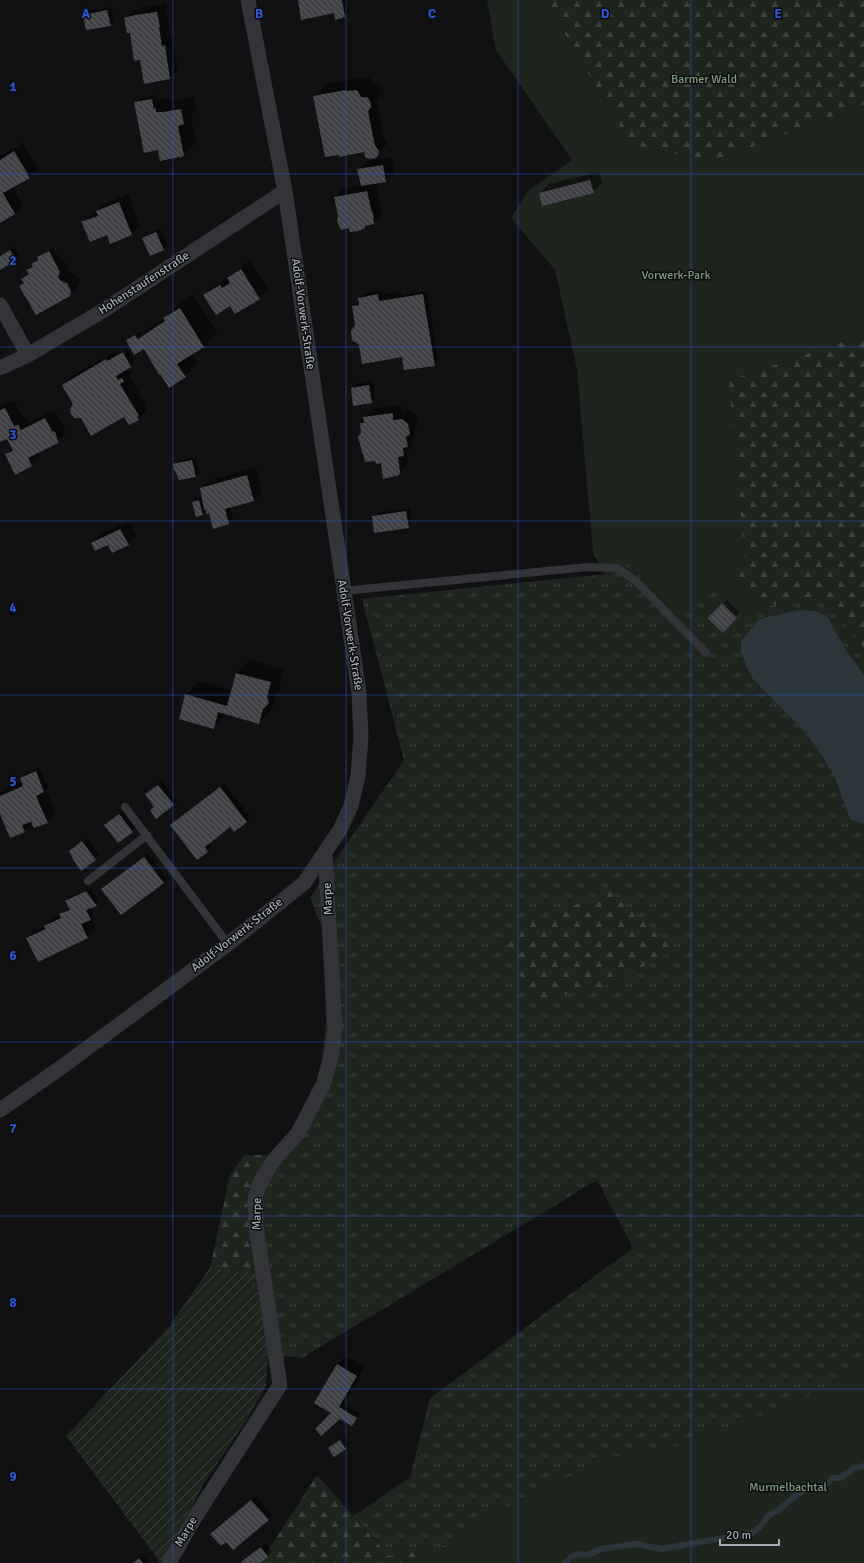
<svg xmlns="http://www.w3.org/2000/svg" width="864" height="1563" font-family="Signika,sans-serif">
<defs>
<pattern id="grass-tufts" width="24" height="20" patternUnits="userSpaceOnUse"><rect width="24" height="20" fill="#1e251e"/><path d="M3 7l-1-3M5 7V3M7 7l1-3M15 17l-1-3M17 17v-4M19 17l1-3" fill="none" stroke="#3c423c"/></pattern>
<pattern id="forest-firs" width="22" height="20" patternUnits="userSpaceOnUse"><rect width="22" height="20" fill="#1e251e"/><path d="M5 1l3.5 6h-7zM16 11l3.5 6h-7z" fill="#3c423c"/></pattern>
<pattern id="garden-furrows" width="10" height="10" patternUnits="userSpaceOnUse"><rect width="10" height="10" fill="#1e251e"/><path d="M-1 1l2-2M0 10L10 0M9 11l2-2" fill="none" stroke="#3c423c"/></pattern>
<pattern id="building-back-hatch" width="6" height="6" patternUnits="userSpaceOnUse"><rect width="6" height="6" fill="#404246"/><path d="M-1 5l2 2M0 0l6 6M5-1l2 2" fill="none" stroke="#595b5e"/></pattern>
</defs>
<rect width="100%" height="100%" fill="#111113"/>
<path fill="url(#grass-tufts)" d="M 593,553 L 622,557 L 670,607 L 691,607 L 711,588 L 731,606 L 759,607 L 820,596 L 856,636 L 864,649 L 864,1563 L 461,1544 L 389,1556 L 354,1516 L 410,1477 L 430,1398 L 633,1248 L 597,1180 L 302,1358 L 268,1354 L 261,1305 L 253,1273 L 246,1194 L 290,1131 L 307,1103 L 316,1082 L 321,1064 L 326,1022 L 323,930 L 310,898 L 404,760 L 362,599 L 606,574 Z"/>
<path fill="url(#forest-firs)" d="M 549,0 L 864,0 L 864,105 L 712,162 L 630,144 L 560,26 Z
M 864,334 L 864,649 L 856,636 L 820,596 L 759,607 L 731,580 L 729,380 Z
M 609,891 L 675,950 L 606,986 L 533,1001 L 501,934 Z
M 244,1155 L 273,1155 L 246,1194 L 253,1273 L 210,1268 L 230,1175 Z
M 317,1475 L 389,1556 L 462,1543 L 439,1563 L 260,1563 Z"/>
<path fill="#1e251e" d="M 487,0 L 549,0 L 560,26 L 630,144 L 712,162 L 864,105 L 864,334 L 729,380 L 745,565 L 732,580 L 759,607 L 731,606 L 711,588 C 697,602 691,615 670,607 L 622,557 L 593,553 L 577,370 L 555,270 L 511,218 L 528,191 L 572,160 L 496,50 Z
M 864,1369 L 864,1563 L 407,1563 L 452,1544 L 455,1533 L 607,1458 L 687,1444 L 795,1402 Z"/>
<path fill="url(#garden-furrows)" d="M 210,1268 L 253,1273 L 261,1305 L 268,1354 L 266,1386 L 246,1421 L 204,1483 L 163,1563 L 161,1563 L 66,1436 L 167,1329 Z"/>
<path fill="#2c353a" d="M 799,610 L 815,611 L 827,616 L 846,650 L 864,675 L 864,824 L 850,819 L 835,778 L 823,757 L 806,733 L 752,678 L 741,653 L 741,641 L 759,619 Z"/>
<path fill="#0007" fill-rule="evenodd" d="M 299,0 L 346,0 L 349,12 L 345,16 Z
M 166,4 L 168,17 L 167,18 L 171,38 L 173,37 L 178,70 L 170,78 L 140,59 L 125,19 L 134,10 L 144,7 Z
M 111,7 L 114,21 L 110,25 L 84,15 L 88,11 Z
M 359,77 L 360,79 L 369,77 L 372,82 L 374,82 L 374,84 L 380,85 L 383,87 L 384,93 L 377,101 L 384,138 L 386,140 L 387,144 L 374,158 L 365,152 L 314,97 L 327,84 Z
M 155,95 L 157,100 L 169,98 L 169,99 L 177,100 L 194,96 L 196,110 L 191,116 L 196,142 L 183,155 L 159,149 L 135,103 L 139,99 Z
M 23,143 L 38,169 L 29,177 L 13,187 L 23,205 L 14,214 L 0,222 L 0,156 Z
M 392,157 L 394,172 L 385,181 L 376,183 L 379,200 L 381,204 L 382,214 L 373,223 L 368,224 L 365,228 L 350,227 L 339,216 L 336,197 L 344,188 L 361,185 L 359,170 L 367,161 Z
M 599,172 L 602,183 L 593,192 L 540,193 L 549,184 Z
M 128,194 L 140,226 L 132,234 L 111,242 L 107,234 L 83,222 L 106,203 Z
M 160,229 L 167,245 L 163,249 L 144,238 L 148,234 Z
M 15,247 L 20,256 L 16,260 L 0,267 L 0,255 Z
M 53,248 L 59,259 L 61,258 L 64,262 L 68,264 L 67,267 L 70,273 L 75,274 L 80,282 L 78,286 L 69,295 L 20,286 L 24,282 L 22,279 L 29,272 L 28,270 L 33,266 L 32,264 L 42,254 Z
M 250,261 L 268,289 L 259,298 L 231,305 L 204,296 L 213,287 Z
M 382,290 L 383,294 L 401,291 L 402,295 L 427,291 L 438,361 L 434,365 L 402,356 L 356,325 L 353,307 L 359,300 L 359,298 L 363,294 Z
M 193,295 L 217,333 L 204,346 L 192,354 L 198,363 L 185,376 L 144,348 L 127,340 L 140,331 L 142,336 L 152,326 L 165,318 L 177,305 Z
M 127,349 L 135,362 L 125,369 L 127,372 L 131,370 L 132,373 L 129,376 L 147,406 L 145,408 L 147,410 L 138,419 L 74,404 L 63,385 L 72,376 L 104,358 L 107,362 L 108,361 L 106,357 L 115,351 L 117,354 Z
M 373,381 L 375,398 L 371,402 L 352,388 L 356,384 Z
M 14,400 L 23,418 L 27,417 L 30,422 L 54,410 L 61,423 L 63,424 L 66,433 L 57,442 L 38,452 L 40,457 L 31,466 L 6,455 L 12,448 L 7,438 L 0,441 L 0,407 Z
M 401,405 L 402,412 L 411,410 L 416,415 L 418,425 L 414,429 L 416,437 L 411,442 L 412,446 L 407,452 L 408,464 L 398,475 L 381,462 L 362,433 L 361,424 L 364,420 L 364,417 L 373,409 Z
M 196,457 L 200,472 L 196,476 L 174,464 L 178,460 Z
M 256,467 L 262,492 L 254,500 L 230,507 L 233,519 L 229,523 L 214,527 L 211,514 L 207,510 L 203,514 L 197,516 L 193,503 L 197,498 L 203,497 L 201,488 L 210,480 Z
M 410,508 L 412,523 L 408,527 L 373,517 L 377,513 Z
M 129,521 L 137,536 L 128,545 L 92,543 L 101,534 Z
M 727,600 L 740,613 L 723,631 L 709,618 Z
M 250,660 L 283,669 L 280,683 L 281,687 L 281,691 L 276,696 L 272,709 L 259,723 L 226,714 L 213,728 L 186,695 L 199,681 L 232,691 L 237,673 Z
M 40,768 L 48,787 L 46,789 L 56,813 L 47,822 L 33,823 L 25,831 L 11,837 L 0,811 L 0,793 L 3,790 L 23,782 L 21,778 L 25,774 Z
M 162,781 L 177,801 L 173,805 L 155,806 L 146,794 Z
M 225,784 L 250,817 L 246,821 L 231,826 L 209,842 L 212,847 L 197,859 L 176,821 Z
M 124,810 L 136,827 L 132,831 L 105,825 Z
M 87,838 L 99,855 L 95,859 L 70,851 Z
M 148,853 L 167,879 L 163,883 L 102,889 Z
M 90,888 L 100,901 L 96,905 L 90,908 L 94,915 L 91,918 L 96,929 L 87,938 L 28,939 L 36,930 L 46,926 L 54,917 L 70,908 L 67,901 L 71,897 ZM 50,926 L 51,928 L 37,935 L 37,933 Z
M 346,1356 L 365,1367 L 344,1404 L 360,1414 L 352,1425 L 333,1413 L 338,1364 Z
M 345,1437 L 350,1444 L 335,1456 L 334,1444 Z
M 256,1496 L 272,1515 L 268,1519 L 226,1541 L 212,1534 Z
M 266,1544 L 272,1552 L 268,1556 L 259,1563 L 243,1563 L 247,1558 Z
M 143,1555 L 148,1561 L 146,1563 L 134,1563 Z"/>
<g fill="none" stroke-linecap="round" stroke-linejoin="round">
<path stroke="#2c353a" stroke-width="6" d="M 565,1563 L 571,1557 L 579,1554 L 588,1555 L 601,1549 L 636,1544 L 661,1549 L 752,1533 L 760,1527 L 769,1515 L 778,1511 L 795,1496 L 807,1489 L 816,1489 L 828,1483 L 833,1478 L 840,1478 L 854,1468 L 864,1466"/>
</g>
<path fill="url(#building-back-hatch)" d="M 298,0 L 342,0 L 345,17 L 335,20 L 334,13 L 301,20 Z
M 107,10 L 111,26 L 86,30 L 83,15 Z
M 157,12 L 160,27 L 159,27 L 162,46 L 165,45 L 170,79 L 144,84 L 140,60 L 134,61 L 130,33 L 127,33 L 124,18 L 135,15 Z
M 346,90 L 347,91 L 357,90 L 361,97 L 367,97 L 370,101 L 371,107 L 368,111 L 375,146 L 379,151 L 378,155 L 376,158 L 370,159 L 365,157 L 364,152 L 339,157 L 339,155 L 325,157 L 313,96 Z
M 152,99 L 154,109 L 156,108 L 156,112 L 163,112 L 181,109 L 184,124 L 178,126 L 184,156 L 160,161 L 158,150 L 144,153 L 134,102 Z
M 14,151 L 30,178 L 3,193 L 15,214 L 0,223 L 0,160 Z
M 383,165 L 386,182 L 361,186 L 357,169 Z
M 590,180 L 594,193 L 542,206 L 539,193 Z
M 367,191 L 371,209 L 373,213 L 374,224 L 365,226 L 365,228 L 359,231 L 350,232 L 349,228 L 341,230 L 337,221 L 338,216 L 334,197 Z
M 119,202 L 132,235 L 110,244 L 107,235 L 90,242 L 81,221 L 83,221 L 98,216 L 96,211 Z
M 156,232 L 164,250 L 150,256 L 142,238 Z
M 10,250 L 16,260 L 0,270 L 0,256 Z
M 49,251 L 60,272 L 58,277 L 61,281 L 67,283 L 71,291 L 70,296 L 36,315 L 19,286 L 24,283 L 21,279 L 29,274 L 26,270 L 33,267 L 31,264 L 38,260 L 37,257 Z
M 241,269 L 260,299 L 235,314 L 230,306 L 216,315 L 203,295 L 220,285 L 222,288 L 230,283 L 227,278 Z
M 378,294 L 379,301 L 423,294 L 435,366 L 404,370 L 402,357 L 362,364 L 359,345 L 352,340 L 351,331 L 355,325 L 352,306 L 359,305 L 358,298 Z
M 180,308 L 204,347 L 177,364 L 186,377 L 169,388 L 160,374 L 159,375 L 144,349 L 134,355 L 126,340 L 135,335 L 138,339 L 165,321 L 163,318 Z
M 123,352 L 131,367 L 116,376 L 118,380 L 122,378 L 124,382 L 120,384 L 139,416 L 137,417 L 139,420 L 129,425 L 124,417 L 91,436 L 81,418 L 75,418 L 71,414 L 70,409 L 73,404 L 62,385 L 106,359 L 107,361 Z
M 369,385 L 372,403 L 353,406 L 351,388 Z
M 5,408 L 14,426 L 18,425 L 21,430 L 45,418 L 52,431 L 55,432 L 57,438 L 58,443 L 28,458 L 32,466 L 15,475 L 5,454 L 13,451 L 7,439 L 0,442 L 0,410 Z
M 393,413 L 393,420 L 402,419 L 408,424 L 410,434 L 406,437 L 408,447 L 403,448 L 404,456 L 398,457 L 400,472 L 399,475 L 383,479 L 381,463 L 376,464 L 375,461 L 365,462 L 363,453 L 362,453 L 360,443 L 359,442 L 358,437 L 361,433 L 360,423 L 364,423 L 363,417 Z
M 192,460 L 196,477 L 179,480 L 172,464 Z
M 247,475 L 254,501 L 225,509 L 229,524 L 213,529 L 209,513 L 207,514 L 205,509 L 204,510 L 200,488 Z
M 199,500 L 203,515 L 196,517 L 192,502 Z
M 406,511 L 409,528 L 374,533 L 372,516 Z
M 120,529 L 129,545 L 112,553 L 108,545 L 95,551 L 91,543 Z
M 722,603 L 737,618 L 723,633 L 708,618 Z
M 236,673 L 271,682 L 267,697 L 269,703 L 263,709 L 259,724 L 218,712 L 214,729 L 179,719 L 185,694 L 227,706 Z
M 36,771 L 44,792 L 36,796 L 48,823 L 34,828 L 31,822 L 22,825 L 25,832 L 10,838 L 0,814 L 0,796 L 23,786 L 20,778 Z
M 158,785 L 174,805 L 156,819 L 150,810 L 154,807 L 145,794 Z
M 220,787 L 247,822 L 234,832 L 230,827 L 205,847 L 208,852 L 197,860 L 170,825 Z
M 119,814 L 133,832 L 118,843 L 104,825 Z
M 82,841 L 96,860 L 81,871 L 74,861 L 69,851 Z
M 144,857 L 164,883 L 121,915 L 101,889 Z
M 86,891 L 97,906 L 86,910 L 91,920 L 81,924 L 88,938 L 38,962 L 26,938 L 46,929 L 44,926 L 61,918 L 59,914 L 70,910 L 65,901 Z
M 337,1364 L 357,1376 L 339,1407 L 357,1418 L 352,1426 L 340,1419 L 321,1436 L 315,1429 L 331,1413 L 314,1403 Z
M 340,1440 L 346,1449 L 334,1457 L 328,1448 Z
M 251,1500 L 269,1520 L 233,1550 L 226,1542 L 221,1546 L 210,1534 Z
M 261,1547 L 268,1557 L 260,1563 L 242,1563 L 241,1562 Z
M 139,1558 L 143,1563 L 133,1563 Z"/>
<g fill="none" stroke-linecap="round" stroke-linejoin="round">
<path stroke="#333437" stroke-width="8" d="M 343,591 L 588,567 L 617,568 L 637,582 L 706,653
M 125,807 L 228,944
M 88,881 L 147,835"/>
<path stroke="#333437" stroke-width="15" d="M 0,305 L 28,355
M 0,368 L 28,355 L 104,310 L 285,191
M 0,1110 L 59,1069 L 228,944 L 304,883 L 340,830 L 351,806 L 358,776 L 361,737 L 359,692 L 285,191 L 248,0
M 169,1563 L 197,1514 L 280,1385 L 256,1226 L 255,1200 L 259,1185 L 273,1161 L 298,1133 L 323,1085 L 331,1057 L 335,1029 L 325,852"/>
</g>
<path fill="none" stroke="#2a57d4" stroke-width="1" stroke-opacity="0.55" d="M 173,0 L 173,1563M 346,0 L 346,1563M 518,0 L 518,1563M 691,0 L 691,1563M 0,174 L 864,174M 0,347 L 864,347M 0,521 L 864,521M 0,695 L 864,695M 0,868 L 864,868M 0,1042 L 864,1042M 0,1216 L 864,1216M 0,1389 L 864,1389"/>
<g text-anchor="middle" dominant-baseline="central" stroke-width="3" stroke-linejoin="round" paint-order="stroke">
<g font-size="12" fill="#7e9b7d" stroke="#0c0d0e">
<text x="704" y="79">Barmer Wald</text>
<text x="676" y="275">Vorwerk-Park</text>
<text x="788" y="1487">Murmelbachtal</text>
</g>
<g font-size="12" fill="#a4aab2" stroke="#0c0d0e">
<text transform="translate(144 283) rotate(-33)">Hohenstaufenstraße</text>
<text transform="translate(303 314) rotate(82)">Adolf-Vorwerk-Straße</text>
<text transform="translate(350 635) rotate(81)">Adolf-Vorwerk-Straße</text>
<text transform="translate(328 899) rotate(-93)">Marpe</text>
<text transform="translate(237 935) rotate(-38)">Adolf-Vorwerk-Straße</text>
<text transform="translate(257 1214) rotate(-89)">Marpe</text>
<text transform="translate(186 1532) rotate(-60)">Marpe</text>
</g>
</g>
<g font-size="13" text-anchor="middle" font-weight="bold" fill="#2a57d4" stroke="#0c0d0e" stroke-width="3" stroke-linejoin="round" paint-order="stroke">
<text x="86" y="18">A</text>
<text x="259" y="18">B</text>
<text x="432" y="18">C</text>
<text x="605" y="18">D</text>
<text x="778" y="18">E</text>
<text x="13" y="91">1</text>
<text x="13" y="265">2</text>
<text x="13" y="439">3</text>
<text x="13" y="612">4</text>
<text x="13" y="786">5</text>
<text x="13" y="960">6</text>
<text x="13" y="1133">7</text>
<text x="13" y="1307">8</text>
<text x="13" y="1481">9</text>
</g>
<path d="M720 1539v6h59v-6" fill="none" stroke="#a4aab2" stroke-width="2"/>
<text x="726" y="1539" font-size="12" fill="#a4aab2" stroke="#0c0d0e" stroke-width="3" paint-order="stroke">20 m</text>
</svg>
